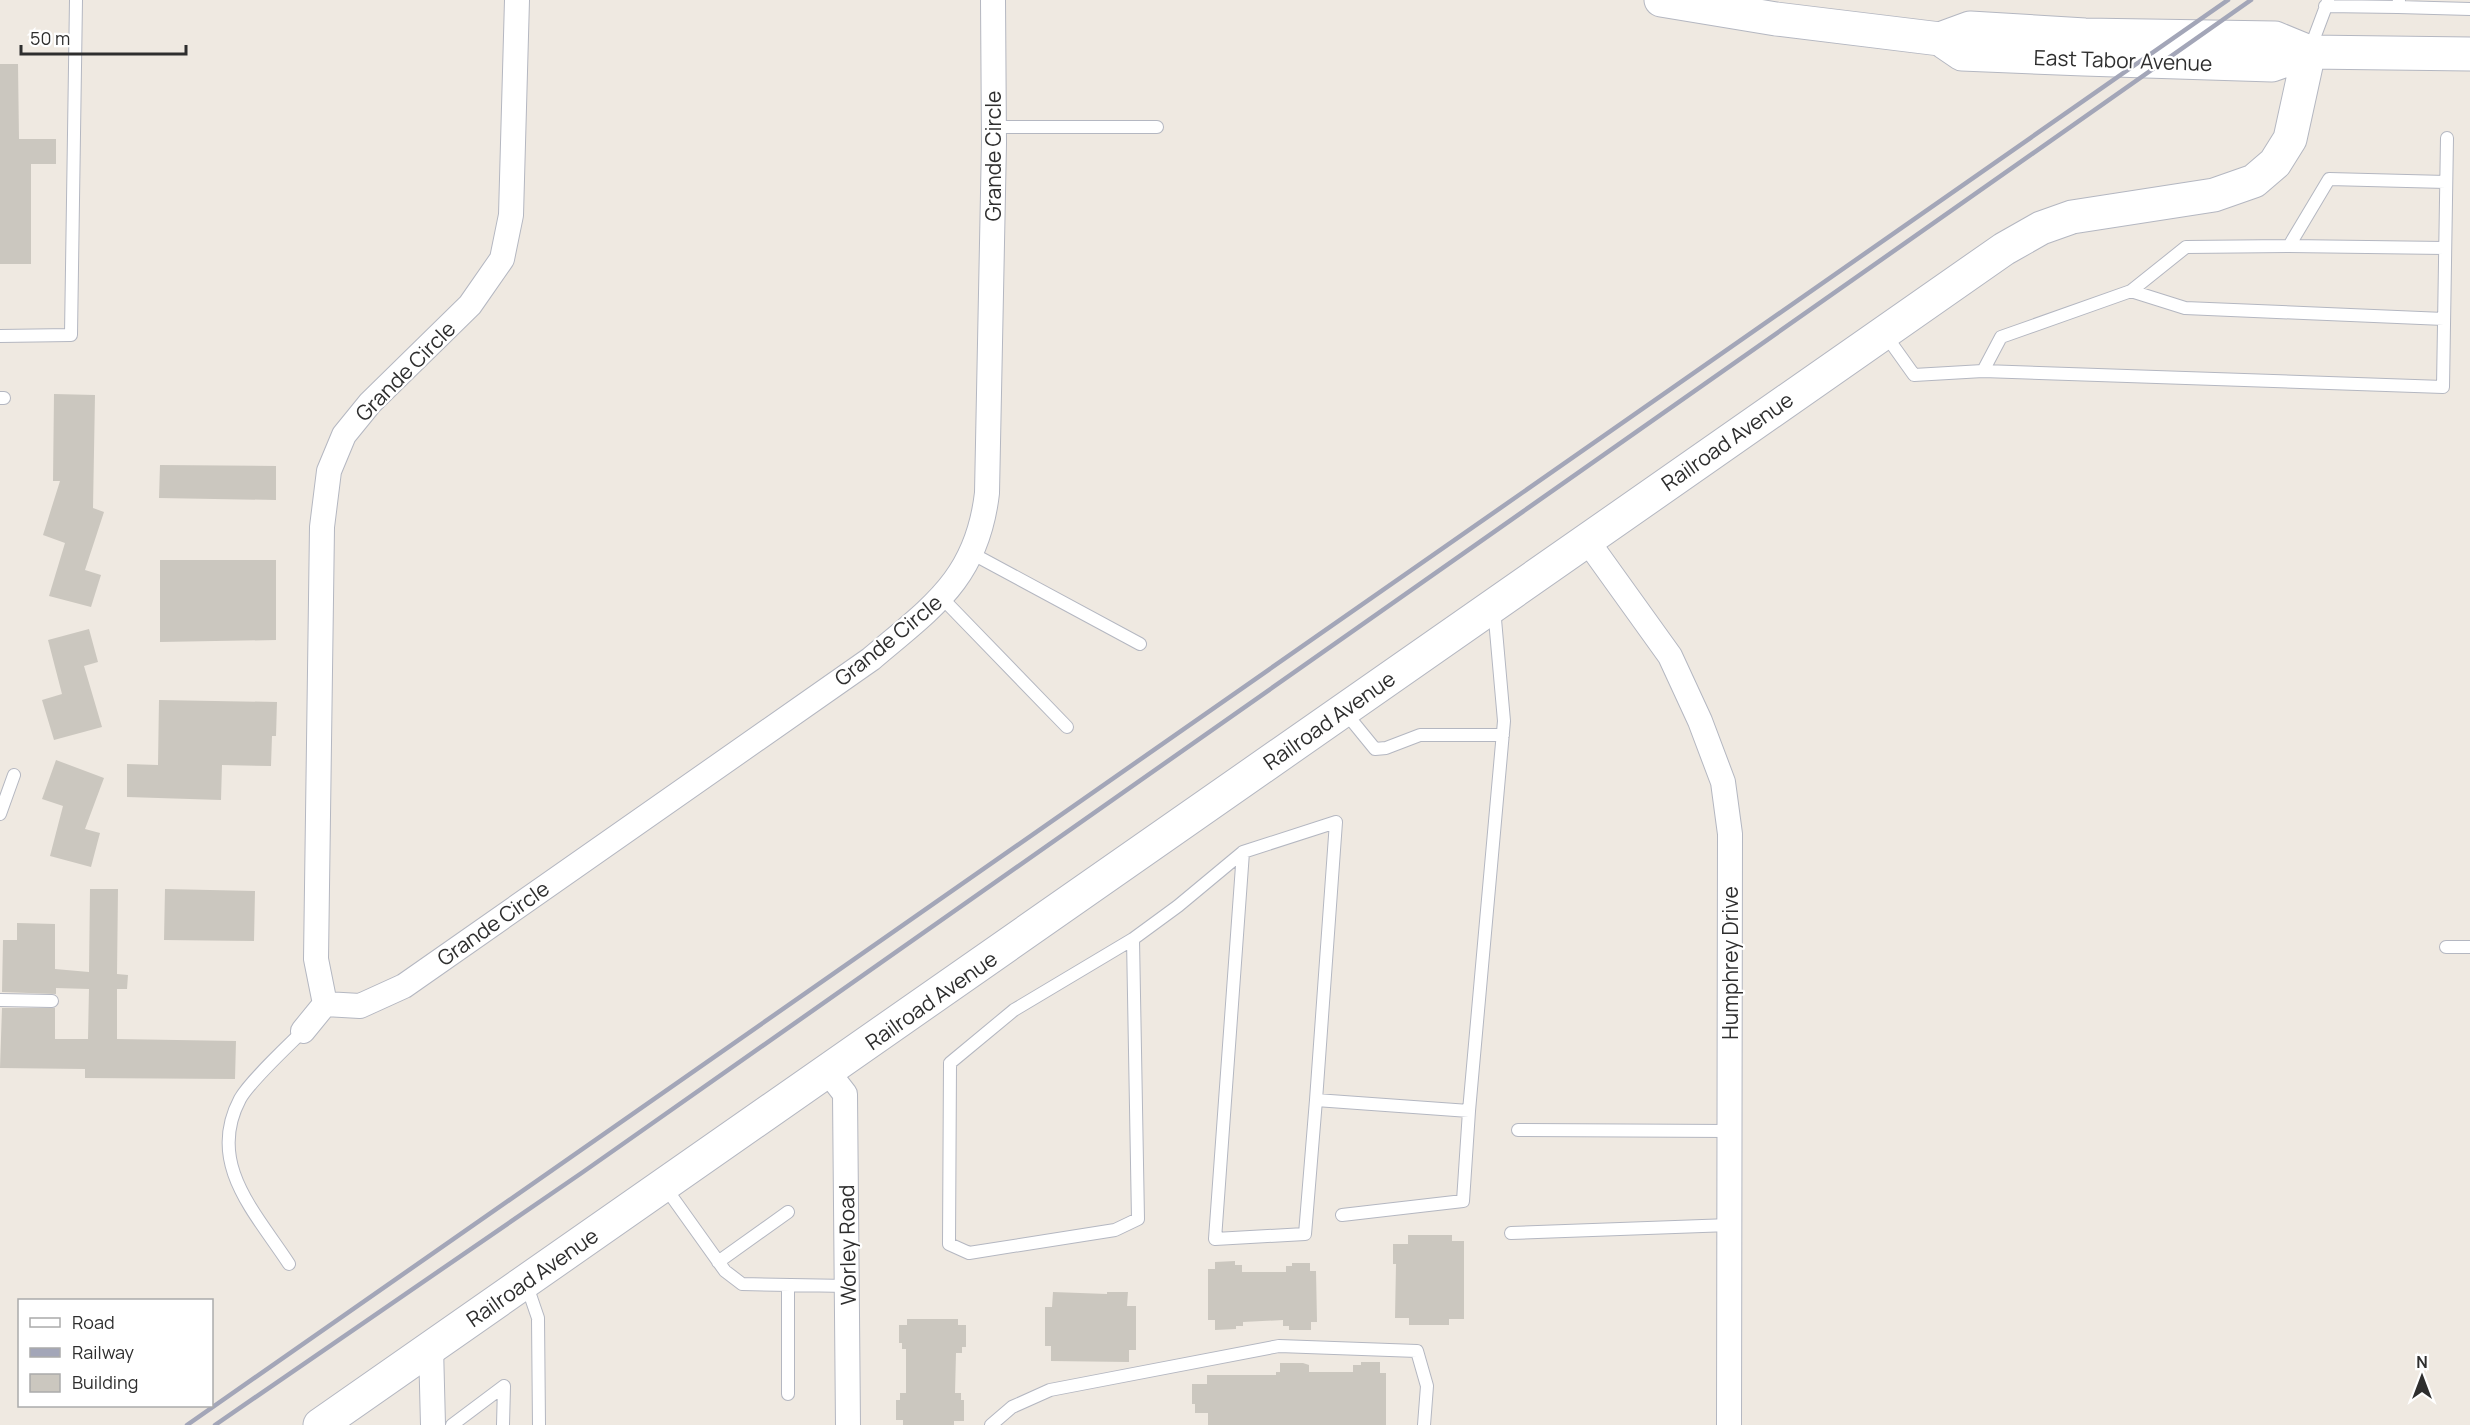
<svg xmlns="http://www.w3.org/2000/svg" width="2470" height="1425" font-family="Manrope,sans-serif">
<rect width="100%" height="100%" fill="#efe9e1"/>
<path fill="#cbc7bf" d="M 0,64 L 18,64 L 19,139 L 56,139 L 56,164 L 31,164 L 31,264 L 0,264 Z
M 54,394 L 95,395 L 93,508 L 104,512 L 85,570 L 101,575 L 91,607 L 49,596 L 65,543 L 43,535 L 60,481 L 53,481 Z
M 160,465 L 276,466 L 276,500 L 159,498 Z
M 160,560 L 276,560 L 276,640 L 160,642 Z
M 89,629 L 98,662 L 84,666 L 102,727 L 54,740 L 42,700 L 62,694 L 48,640 Z
M 159,700 L 277,702 L 276,736 L 272,736 L 271,766 L 222,765 L 221,800 L 127,797 L 127,764 L 158,765 Z
M 56,760 L 104,778 L 85,829 L 100,833 L 91,867 L 50,856 L 63,806 L 42,799 Z
M 90,889 L 118,889 L 117,974 L 128,975 L 127,989 L 117,989 L 117,1039 L 236,1041 L 235,1079 L 85,1078 L 85,1069 L 0,1068 L 2,1008 L 55,1008 L 55,1039 L 88,1039 L 89,989 L 56,988 L 56,994 L 2,992 L 3,940 L 17,940 L 17,923 L 55,924 L 55,969 L 89,972 Z
M 165,889 L 255,891 L 254,941 L 164,940 Z
M 1408,1235 L 1452,1235 L 1452,1241 L 1464,1241 L 1464,1319 L 1449,1319 L 1449,1325 L 1409,1325 L 1409,1318 L 1395,1318 L 1396,1264 L 1393,1264 L 1393,1244 L 1408,1244 Z
M 1235,1261 L 1235,1265 L 1242,1265 L 1242,1272 L 1286,1272 L 1286,1266 L 1292,1266 L 1292,1263 L 1310,1263 L 1310,1271 L 1316,1271 L 1317,1322 L 1311,1322 L 1311,1330 L 1289,1330 L 1289,1326 L 1283,1326 L 1283,1320 L 1243,1322 L 1243,1326 L 1236,1326 L 1236,1329 L 1215,1330 L 1215,1320 L 1208,1320 L 1208,1269 L 1215,1269 L 1215,1262 Z
M 1053,1292 L 1107,1294 L 1107,1292 L 1128,1292 L 1127,1306 L 1136,1306 L 1136,1350 L 1129,1350 L 1129,1362 L 1051,1361 L 1051,1346 L 1045,1346 L 1045,1307 L 1052,1307 Z
M 907,1319 L 958,1319 L 958,1325 L 966,1325 L 966,1347 L 962,1347 L 962,1353 L 956,1353 L 955,1393 L 961,1393 L 961,1400 L 964,1400 L 964,1421 L 954,1421 L 954,1425 L 903,1425 L 903,1420 L 896,1420 L 896,1400 L 900,1400 L 900,1393 L 906,1393 L 906,1349 L 902,1349 L 902,1343 L 899,1343 L 899,1325 L 907,1325 Z
M 1361,1362 L 1380,1362 L 1380,1373 L 1386,1373 L 1386,1425 L 1208,1425 L 1208,1413 L 1195,1413 L 1195,1404 L 1192,1404 L 1192,1384 L 1207,1384 L 1207,1375 L 1276,1375 L 1276,1372 L 1280,1372 L 1280,1363 L 1303,1363 L 1309,1365 L 1309,1372 L 1353,1372 L 1353,1365 L 1361,1365 Z"/>
<g fill="none" stroke-linecap="round" stroke-linejoin="round">
<defs>
<path id="lane" d="M 2325,6 L 2398,7 L 2399,0
M 2398,7 L 2470,9
M 2310,49 L 2328,1
M 994,127 L 1157,127
M 2289,246 L 2445,248
M 2131,291 L 2185,308 L 2444,319
M 1884,333 L 1914,375 L 1983,371 L 2443,387 L 2447,138
M 0,336 L 71,335 L 76,0
M 1983,371 L 2001,337 L 2131,291 L 2186,247 L 2289,246 L 2329,179 L 2446,182
M 0,398 L 4,398
M 973,554 L 1140,644
M 942,598 L 1067,727
M 1344,711 L 1375,749 L 1386,748 L 1420,735 L 1503,735
M 0,814 L 14,775
M 1133,939 L 1014,1010 L 950,1063 L 949,1244 L 969,1253 L 1115,1230 L 1138,1219 L 1133,939 L 1178,906 L 1243,852
M 2446,947 L 2470,947
M 0,1000 L 52,1001
M 1316,1100 L 1336,822 L 1243,852 L 1215,1239 L 1305,1234 L 1316,1100 L 1469,1111 L 1504,721 L 1494,608
M 1518,1130 L 1730,1131
M 665,1187 L 725,1271 L 742,1284 L 848,1286
M 1342,1215 L 1463,1201 L 1469,1111
M 1511,1233 L 1730,1225
M 718,1262 L 788,1212
M 289,1264 C 255,1212 206,1163 240,1099 C 250,1081 287,1047 303,1031
M 526,1283 L 538,1318 L 539,1425
M 788,1394 L 788,1285
M 452,1425 L 504,1386 L 503,1425
M 991,1425 L 1012,1407 L 1050,1390 L 1279,1346 L 1417,1351 L 1427,1386 L 1424,1425"/>
<path id="street" d="M 517,0 L 511,215 L 502,259 L 470,305 L 370,403 L 344,435 L 329,471 L 322,527 L 316,959 L 325,1004 L 360,1006 L 404,986 L 871,659 C 932,607 977,579 987,493 L 994,143 L 993,0
M 1586,539 L 1670,656 L 1700,721 L 1723,782 L 1730,834 L 1729,1425
M 303,1031 L 325,1004
M 828,1072 L 845,1094 L 848,1425
M 431,1347 L 433,1425"/>
<path id="secondary" d="M 1661,0 L 1776,19 L 1940,39 L 1970,28 L 2085,35 L 2275,38 L 2309,52
M 1940,39 L 1962,54 L 2084,59 L 2272,65 L 2309,52 L 2470,54
M 320,1425 L 2004,249 L 2041,228 L 2072,217 L 2214,195 L 2254,181 L 2275,163 L 2290,139 L 2309,52"/>
</defs>
<use href="#lane" stroke="#b4b7c1" stroke-width="14"/>
<use href="#street" stroke="#b4b7c1" stroke-width="26"/>
<use href="#secondary" stroke="#b4b7c1" stroke-width="35"/>
<use href="#lane" stroke="#fff" stroke-width="12"/>
<use href="#street" stroke="#fff" stroke-width="24"/>
<use href="#secondary" stroke="#fff" stroke-width="33"/>
<path stroke="#a3a6b8" stroke-width="4.5" d="M 187,1425 L 2228,0
M 215,1425 L 583,1172 L 2251,0"/>
</g>
<g text-anchor="middle" dominant-baseline="central" stroke-width="4.5" stroke-linejoin="round" paint-order="stroke">
<g font-size="21" fill="#2e2e2e" stroke="#fff">
<text transform="translate(2123 60) rotate(2)">East Tabor Avenue</text>
<text transform="translate(993 156) rotate(-90)">Grande Circle</text>
<text transform="translate(405 371) rotate(-45)">Grande Circle</text>
<text transform="translate(1727 441) rotate(-35)">Railroad Avenue</text>
<text transform="translate(888 640) rotate(-39)">Grande Circle</text>
<text transform="translate(1329 720) rotate(-35)">Railroad Avenue</text>
<text transform="translate(493 923) rotate(-35)">Grande Circle</text>
<text transform="translate(1730 963) rotate(-90)">Humphrey Drive</text>
<text transform="translate(931 1000) rotate(-35)">Railroad Avenue</text>
<text transform="translate(847 1245) rotate(-91)">Worley Road</text>
<text transform="translate(532 1277) rotate(-35)">Railroad Avenue</text>
</g>
</g>
<rect x="18" y="1299" width="195" height="108" fill="#ffffff" stroke="#ababab" stroke-width="1.5"/>
<rect x="30" y="1318" width="30" height="9" fill="#ffffff" stroke="#ababab" stroke-width="1.5"/>
<text x="72" y="1329" font-size="18" fill="#2e2e2e">Road</text>
<rect x="30" y="1348" width="30" height="9" fill="#a3a6b8" stroke="#ababab" stroke-width="1.5"/>
<text x="72" y="1359" font-size="18" fill="#2e2e2e">Railway</text>
<rect x="30" y="1374" width="30" height="18" fill="#cbc7bf" stroke="#ababab" stroke-width="1.5"/>
<text x="72" y="1389" font-size="18" fill="#2e2e2e">Building</text>
<g transform="translate(2422 1377)" stroke="#ffffff" stroke-width="4.5" paint-order="stroke">
<path d="M0-4.5L10 22L0 15L-10 22Z" fill="#2e2e2e"/>
<text y="-9" font-size="16" font-weight="bold" text-anchor="middle" fill="#2e2e2e">N</text>
</g>
<path d="M21 45v9h165v-9" fill="none" stroke="#2e2e2e" stroke-width="3"/>
<text x="30" y="45" font-size="18" fill="#2e2e2e" stroke="#ffffff" stroke-width="4.5" paint-order="stroke">50 m</text>
</svg>
